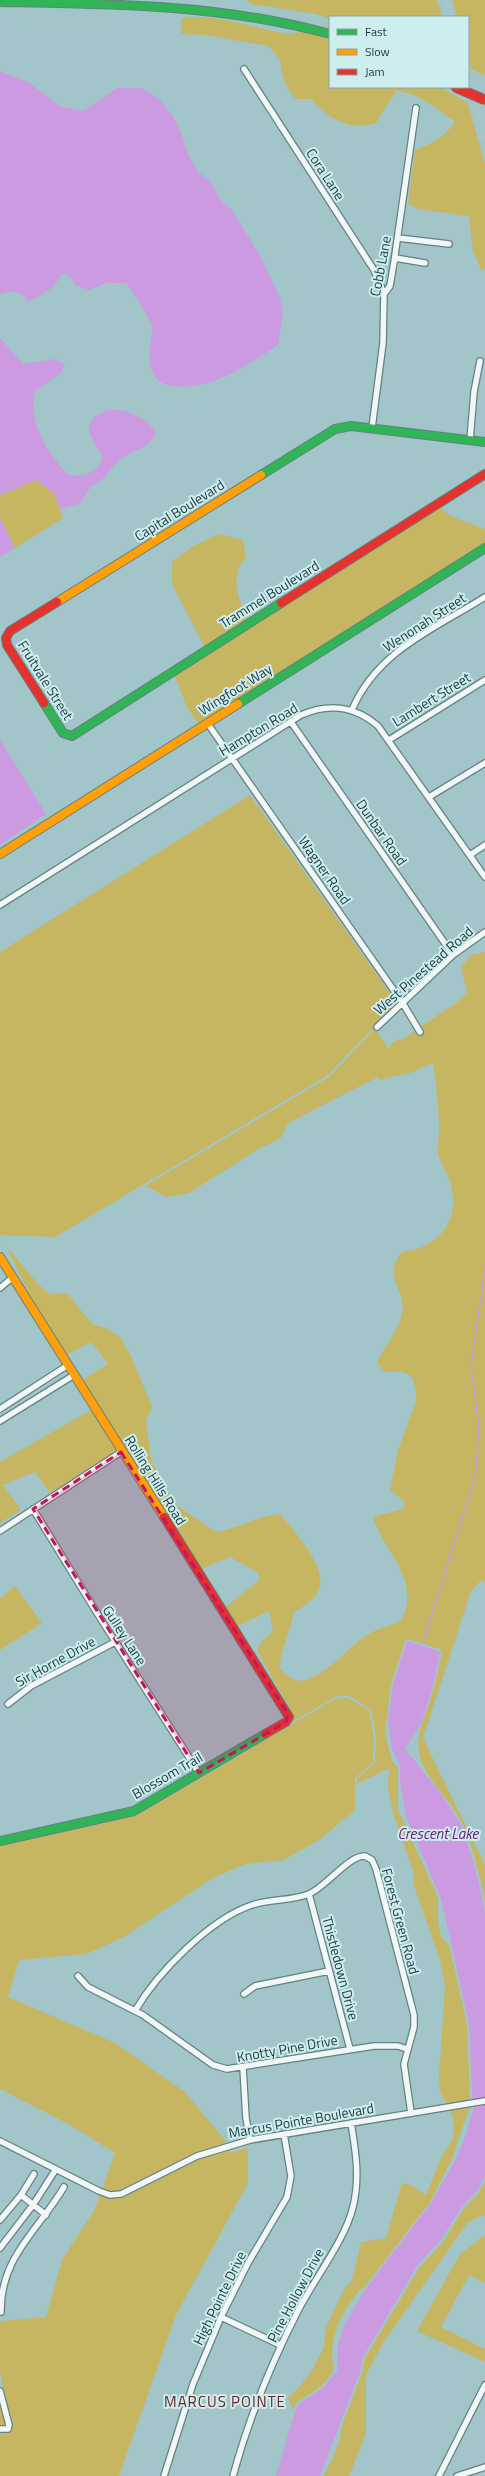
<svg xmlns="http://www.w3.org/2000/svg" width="485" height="2476" font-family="'Titillium Web',sans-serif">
<rect width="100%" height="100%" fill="#a1c5c8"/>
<path fill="#c7b661" d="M 247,0 L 437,0 L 442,17 L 330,17 L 330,19 L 316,14 L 252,4 Z
M 452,0 L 485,0 L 485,75 L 472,70 L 468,56 L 468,17 L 457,17 Z
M 187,17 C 221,16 249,26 282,33 C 290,34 296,32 303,32 C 312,33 322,37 330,40 L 330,87 L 440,87 L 468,103 L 485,164 L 485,270 L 481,269 L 473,251 L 469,216 L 418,209 L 408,203 L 415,150 C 431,144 445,137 455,122 C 437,108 419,93 396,91 L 376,123 C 348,131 329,119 311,99 L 296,99 C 285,86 281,77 280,59 L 268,46 L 205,35 L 181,34 L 181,19 Z
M 36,480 L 55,494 L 63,518 L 15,548 L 0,518 L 0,495 Z
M 434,502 L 205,648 L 172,584 L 172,562 L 193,546 L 219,534 L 243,540 L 246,557 C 229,575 238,600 248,619 Z
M 439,506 L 450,516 L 485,529 L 485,545 L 204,722 L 197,723 L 186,705 L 174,674 Z
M 250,795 L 397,1003 L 328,1075 L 55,1237 L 0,1235 L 0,952 Z
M 485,952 L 485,1583 L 481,1580 L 471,1591 L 423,1738 L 485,1865 L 485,1902 C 480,1875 473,1847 462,1823 C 450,1799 424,1778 419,1753 C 415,1732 428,1711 433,1691 C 437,1679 439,1665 442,1653 L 440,1649 L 408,1639 L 405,1641 L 391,1684 L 385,1733 L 392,1761 L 398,1768 L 398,1810 L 438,1897 L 438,1921 L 441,1937 L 449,1945 L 467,2024 L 470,2100 L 447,2104 L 440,2092 L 439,2077 L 445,1986 L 440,1960 L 414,1886 L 413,1871 L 393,1813 L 388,1787 L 389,1768 L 357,1784 L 357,1779 L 375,1762 L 376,1736 L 371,1710 L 348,1695 L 335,1697 L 287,1725 L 291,1710 L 257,1651 L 260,1643 L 273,1631 L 269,1611 L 237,1626 L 226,1607 L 260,1579 L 257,1572 L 230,1557 L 199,1570 L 81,1381 L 108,1364 L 91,1342 L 65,1356 L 41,1318 L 6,1246 L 37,1283 L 49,1294 L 67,1293 L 92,1324 L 108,1329 L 120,1337 L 131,1356 L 152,1407 L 146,1420 L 151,1459 L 173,1503 L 216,1532 C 238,1529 257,1516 280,1514 C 293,1530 328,1567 319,1589 C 314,1601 304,1606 294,1612 C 291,1632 279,1650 280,1669 C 284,1673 290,1678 295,1680 C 316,1686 348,1648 364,1637 C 376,1629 388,1626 401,1621 C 422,1580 386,1555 373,1518 C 384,1512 393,1513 404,1508 L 404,1501 L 390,1490 L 398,1450 L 416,1401 L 416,1388 L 411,1376 L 403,1372 L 385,1372 L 377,1363 C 384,1346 399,1331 402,1313 C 407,1289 381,1278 402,1252 C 439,1248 460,1221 451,1185 C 449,1175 442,1166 439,1157 C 436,1148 440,1133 439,1123 C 438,1103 436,1083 433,1063 L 410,1073 L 379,1080 L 378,1077 L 288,1123 L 281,1138 L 257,1150 L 189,1193 L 167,1197 L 145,1186 L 329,1077 L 375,1029 L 389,1049 L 392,1042 L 405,1038 L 416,1030 L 419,1036 L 424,1034 L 420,1027 L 456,1003 L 467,992 L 461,967 L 471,955 Z
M 86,1399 L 117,1451 L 51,1494 L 35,1472 L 3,1485 L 21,1510 L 0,1523 L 0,1462 L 91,1410 Z
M 15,1586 L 42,1623 L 0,1650 L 0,1596 L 1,1598 Z
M 347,1698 L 369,1710 L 374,1737 L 373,1762 L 355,1778 L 355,1810 L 319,1840 L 284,1860 L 245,1864 L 213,1878 L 122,1938 L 86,1954 L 19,1960 L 8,1997 L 115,2043 L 185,2092 L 224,2139 L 231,2152 L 248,2148 L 248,2183 L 176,2315 L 119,2476 L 0,2476 L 0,2405 L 6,2403 L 0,2372 L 0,2321 L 46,2317 L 62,2260 L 95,2209 L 115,2153 L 70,2125 L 0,2089 L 0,1846 L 136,1816 L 335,1699 Z
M 470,2106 L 451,2161 L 430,2202 L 363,2289 L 360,2289 C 341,2314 327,2338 334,2370 L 322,2386 L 296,2403 L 293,2410 L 288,2398 L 298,2389 L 312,2370 L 324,2347 L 325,2330 L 343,2291 L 352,2280 L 361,2242 L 386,2238 L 402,2183 L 411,2185 L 426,2195 L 441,2158 L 453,2138 L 454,2121 L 450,2109 Z
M 485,2181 L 485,2215 L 468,2222 L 383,2343 L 366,2375 L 366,2433 L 349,2476 L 323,2476 L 332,2460 L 340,2440 L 341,2428 L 362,2373 L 365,2358 L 419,2268 L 443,2242 L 463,2210 L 479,2192 Z
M 485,2235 L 485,2283 L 469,2275 L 441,2327 L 485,2349 L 485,2362 L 417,2331 L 460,2254 Z"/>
<path fill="#cc9ae1" d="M 0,71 L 28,82 L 61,107 L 84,111 L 117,88 L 141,88 L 158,98 L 173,116 L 182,135 L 188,154 L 198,172 L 210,181 L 222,202 L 232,210 L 262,259 L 280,298 L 283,313 L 278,345 C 247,365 212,391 173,386 C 162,384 155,381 151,369 C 147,354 152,341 152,327 C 152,322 131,288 126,283 L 106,283 L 89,290 L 75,285 L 70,276 L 62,273 C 57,287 41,296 27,302 L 25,296 L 11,291 L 0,294 Z
M 0,338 L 23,364 L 55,359 L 65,365 L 61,373 L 35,391 C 28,423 47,453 69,475 C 84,477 99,473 102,457 C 99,449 91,438 89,432 C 88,429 90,423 92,420 C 107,400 146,413 156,434 C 145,451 134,449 121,459 C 109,468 106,481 91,486 L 81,503 L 60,509 L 55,494 L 36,480 L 0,495 Z
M 0,518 L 15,548 L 0,557 Z
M 0,740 L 46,814 L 0,845 Z
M 407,1641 L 440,1652 L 432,1690 L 421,1724 L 405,1749 L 439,1791 L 460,1823 L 474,1863 L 481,1893 L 485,1914 L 485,2176 L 477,2191 L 461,2208 L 441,2240 L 417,2266 L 363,2357 L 360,2372 L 320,2476 L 276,2476 L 297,2405 L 323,2388 L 337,2371 L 338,2345 L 344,2326 L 367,2287 L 431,2203 L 456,2159 L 466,2135 L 473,2110 L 469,2024 L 453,1951 L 441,1899 L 406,1816 L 400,1782 L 400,1766 L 392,1749 L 388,1719 L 393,1685 Z"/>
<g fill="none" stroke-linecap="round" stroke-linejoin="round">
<path stroke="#cc9ae1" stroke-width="1.5" d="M 422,1646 L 475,1477 L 479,1428 L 471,1366 L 485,1269"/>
<defs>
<path id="street" d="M 244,69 L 374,270 L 384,294
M 398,238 L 449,244
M 395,258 L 425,263
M 372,428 L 383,343 L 384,294 L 390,286 L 394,262 L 416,108
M 470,440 L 474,392 L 480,361
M 352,710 C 377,651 434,629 485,597
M 291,722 L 453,955
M 208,724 L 402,1002 L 420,1032
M 389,740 L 485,680
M 429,797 L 485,763
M 470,855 L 485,845
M 0,905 L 301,715 C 328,703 355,706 378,726 L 485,877
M 377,1027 L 453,955 L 485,932
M 0,1288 L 13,1277
M 0,1409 L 68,1365
M 0,1421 L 74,1375
M 33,1509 L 97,1613 L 199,1773
M 0,1531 L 121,1452
M 8,1704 L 31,1686 L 115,1642
M 309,1894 L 350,2049
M 78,1976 L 88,1987 L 143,2015 L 213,2065 L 227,2069 L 374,2046 L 398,2046 L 407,2049
M 244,1994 L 255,1986 L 329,1971
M 135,2011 C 157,1973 210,1919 252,1905 C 270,1899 291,1901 309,1894 C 326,1887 349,1855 365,1856 L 372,1860 L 376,1869 L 414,2015 L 414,2027 L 404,2064 L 411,2113
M 243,2068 L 246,2118 L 250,2140
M 0,2141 L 99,2191 L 110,2195 L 121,2194 L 197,2156 L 250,2140 L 485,2101
M 21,2195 L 46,2215
M 0,2220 L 21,2195 L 34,2174
M 0,2248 L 33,2205 L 56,2169
M 1,2312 C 0,2257 38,2231 64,2187
M 221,2317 L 280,2345
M 0,2391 L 9,2425 L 8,2429 L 0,2429
M 164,2476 L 193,2384 L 221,2317 L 248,2263 L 287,2197 L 291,2176 L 284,2134
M 233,2476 C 249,2418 271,2363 299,2309 C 315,2278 345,2240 353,2207 C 360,2179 356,2152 351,2123
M 439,2476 L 485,2385
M 457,2476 L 485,2467"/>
<path id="fast" d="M 0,2 C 113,4 220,4 330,34
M 261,475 L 335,429 L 351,426 L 485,442
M 44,703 L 63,733 L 72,736 L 281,603
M 238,704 L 485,548
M 0,1841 L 134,1811 L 265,1734"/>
<path id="slow" d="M 57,602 L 261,475
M 0,854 L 238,704
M 0,1257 L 164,1517"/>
<path id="jam" d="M 281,603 L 485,474
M 44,703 L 7,645 L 6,638 L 10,631 L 57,602
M 164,1517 L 289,1717 L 286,1722 L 265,1734"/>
</defs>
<use href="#street" stroke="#648183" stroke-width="8"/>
<use href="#fast" stroke="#648183" stroke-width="10"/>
<use href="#slow" stroke="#648183" stroke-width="10"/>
<use href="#jam" stroke="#648183" stroke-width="10"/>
<use href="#street" stroke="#f1f6f7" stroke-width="5.5"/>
<use href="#fast" stroke="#30b455" stroke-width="8"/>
<use href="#slow" stroke="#ff9f0a" stroke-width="8"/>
<use href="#jam" stroke="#e5322d" stroke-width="8"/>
<path stroke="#b9c2c3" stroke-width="1.5" stroke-dasharray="8 4" stroke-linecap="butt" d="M 446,0 L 451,17
M 468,78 L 485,139"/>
<defs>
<path id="jam-bridge" d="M 455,87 L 485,100"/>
</defs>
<use href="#jam-bridge" stroke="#648183" stroke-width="11" stroke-linecap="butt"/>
<use href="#jam-bridge" stroke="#e5322d" stroke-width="9"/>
</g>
<path fill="#c2185b" fill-opacity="0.2" stroke="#c2185b" stroke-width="3" stroke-dasharray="8 5" stroke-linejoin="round" d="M 121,1452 L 288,1714 L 286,1722 L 199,1773 L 33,1509 Z"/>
<g text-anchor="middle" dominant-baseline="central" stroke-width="4" stroke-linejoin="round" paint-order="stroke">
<g font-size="14" fill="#1d383a" stroke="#cdedef">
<text transform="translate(326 174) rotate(57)">Cora Lane</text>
<text transform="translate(380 266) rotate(-79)">Cobb Lane</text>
<text transform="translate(179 510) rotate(-32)">Capital Boulevard</text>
<text transform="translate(269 594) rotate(-32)">Trammel Boulevard</text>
<text transform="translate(424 622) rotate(-33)">Wenonah Street</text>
<text transform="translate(46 680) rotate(58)">Fruitvale Street</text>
<text transform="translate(235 689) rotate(-32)">Wingfoot Way</text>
<text transform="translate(431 699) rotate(-32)">Lambert Street</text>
<text transform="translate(258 729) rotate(-31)">Hampton Road</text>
<text transform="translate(382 832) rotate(55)">Dunbar Road</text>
<text transform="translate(325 870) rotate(55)">Wagner Road</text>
<text transform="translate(423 970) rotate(-41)">West Pinestead Road</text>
<text transform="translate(156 1480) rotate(58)">Rolling Hills Road</text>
<text transform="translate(125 1635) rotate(57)">Gulley Lane</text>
<text transform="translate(55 1661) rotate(-29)">Sir Horne Drive</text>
<text transform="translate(167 1775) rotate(-30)">Blossom Trail</text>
<text transform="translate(401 1921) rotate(75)">Forest Green Road</text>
<text transform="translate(341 1968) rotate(75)">Thistledown Drive</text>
<text transform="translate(287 2048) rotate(-10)">Knotty Pine Drive</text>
<text transform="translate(301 2120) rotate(-10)">Marcus Pointe Boulevard</text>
<text transform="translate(295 2295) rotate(-62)">Pine Hollow Drive</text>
<text transform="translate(219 2298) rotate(-64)">High Pointe Drive</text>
</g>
<g font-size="15" font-style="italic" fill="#681773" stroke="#cdedef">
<text x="438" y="1833">Crescent Lake</text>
</g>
<g font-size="15" letter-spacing="1" fill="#682224" stroke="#cdedef">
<text x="225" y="2401">MARCUS POINTE</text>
</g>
</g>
<rect x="329" y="16" width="140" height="72" fill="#cdedef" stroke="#87a5a7"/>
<rect x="337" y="29" width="20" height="6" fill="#30b455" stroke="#87a5a7"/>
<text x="365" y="36" font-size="12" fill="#1d383a">Fast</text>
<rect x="337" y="49" width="20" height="6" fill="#ff9f0a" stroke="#87a5a7"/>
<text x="365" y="56" font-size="12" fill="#1d383a">Slow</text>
<rect x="337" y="69" width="20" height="6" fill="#e5322d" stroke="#87a5a7"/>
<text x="365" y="76" font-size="12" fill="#1d383a">Jam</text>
</svg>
